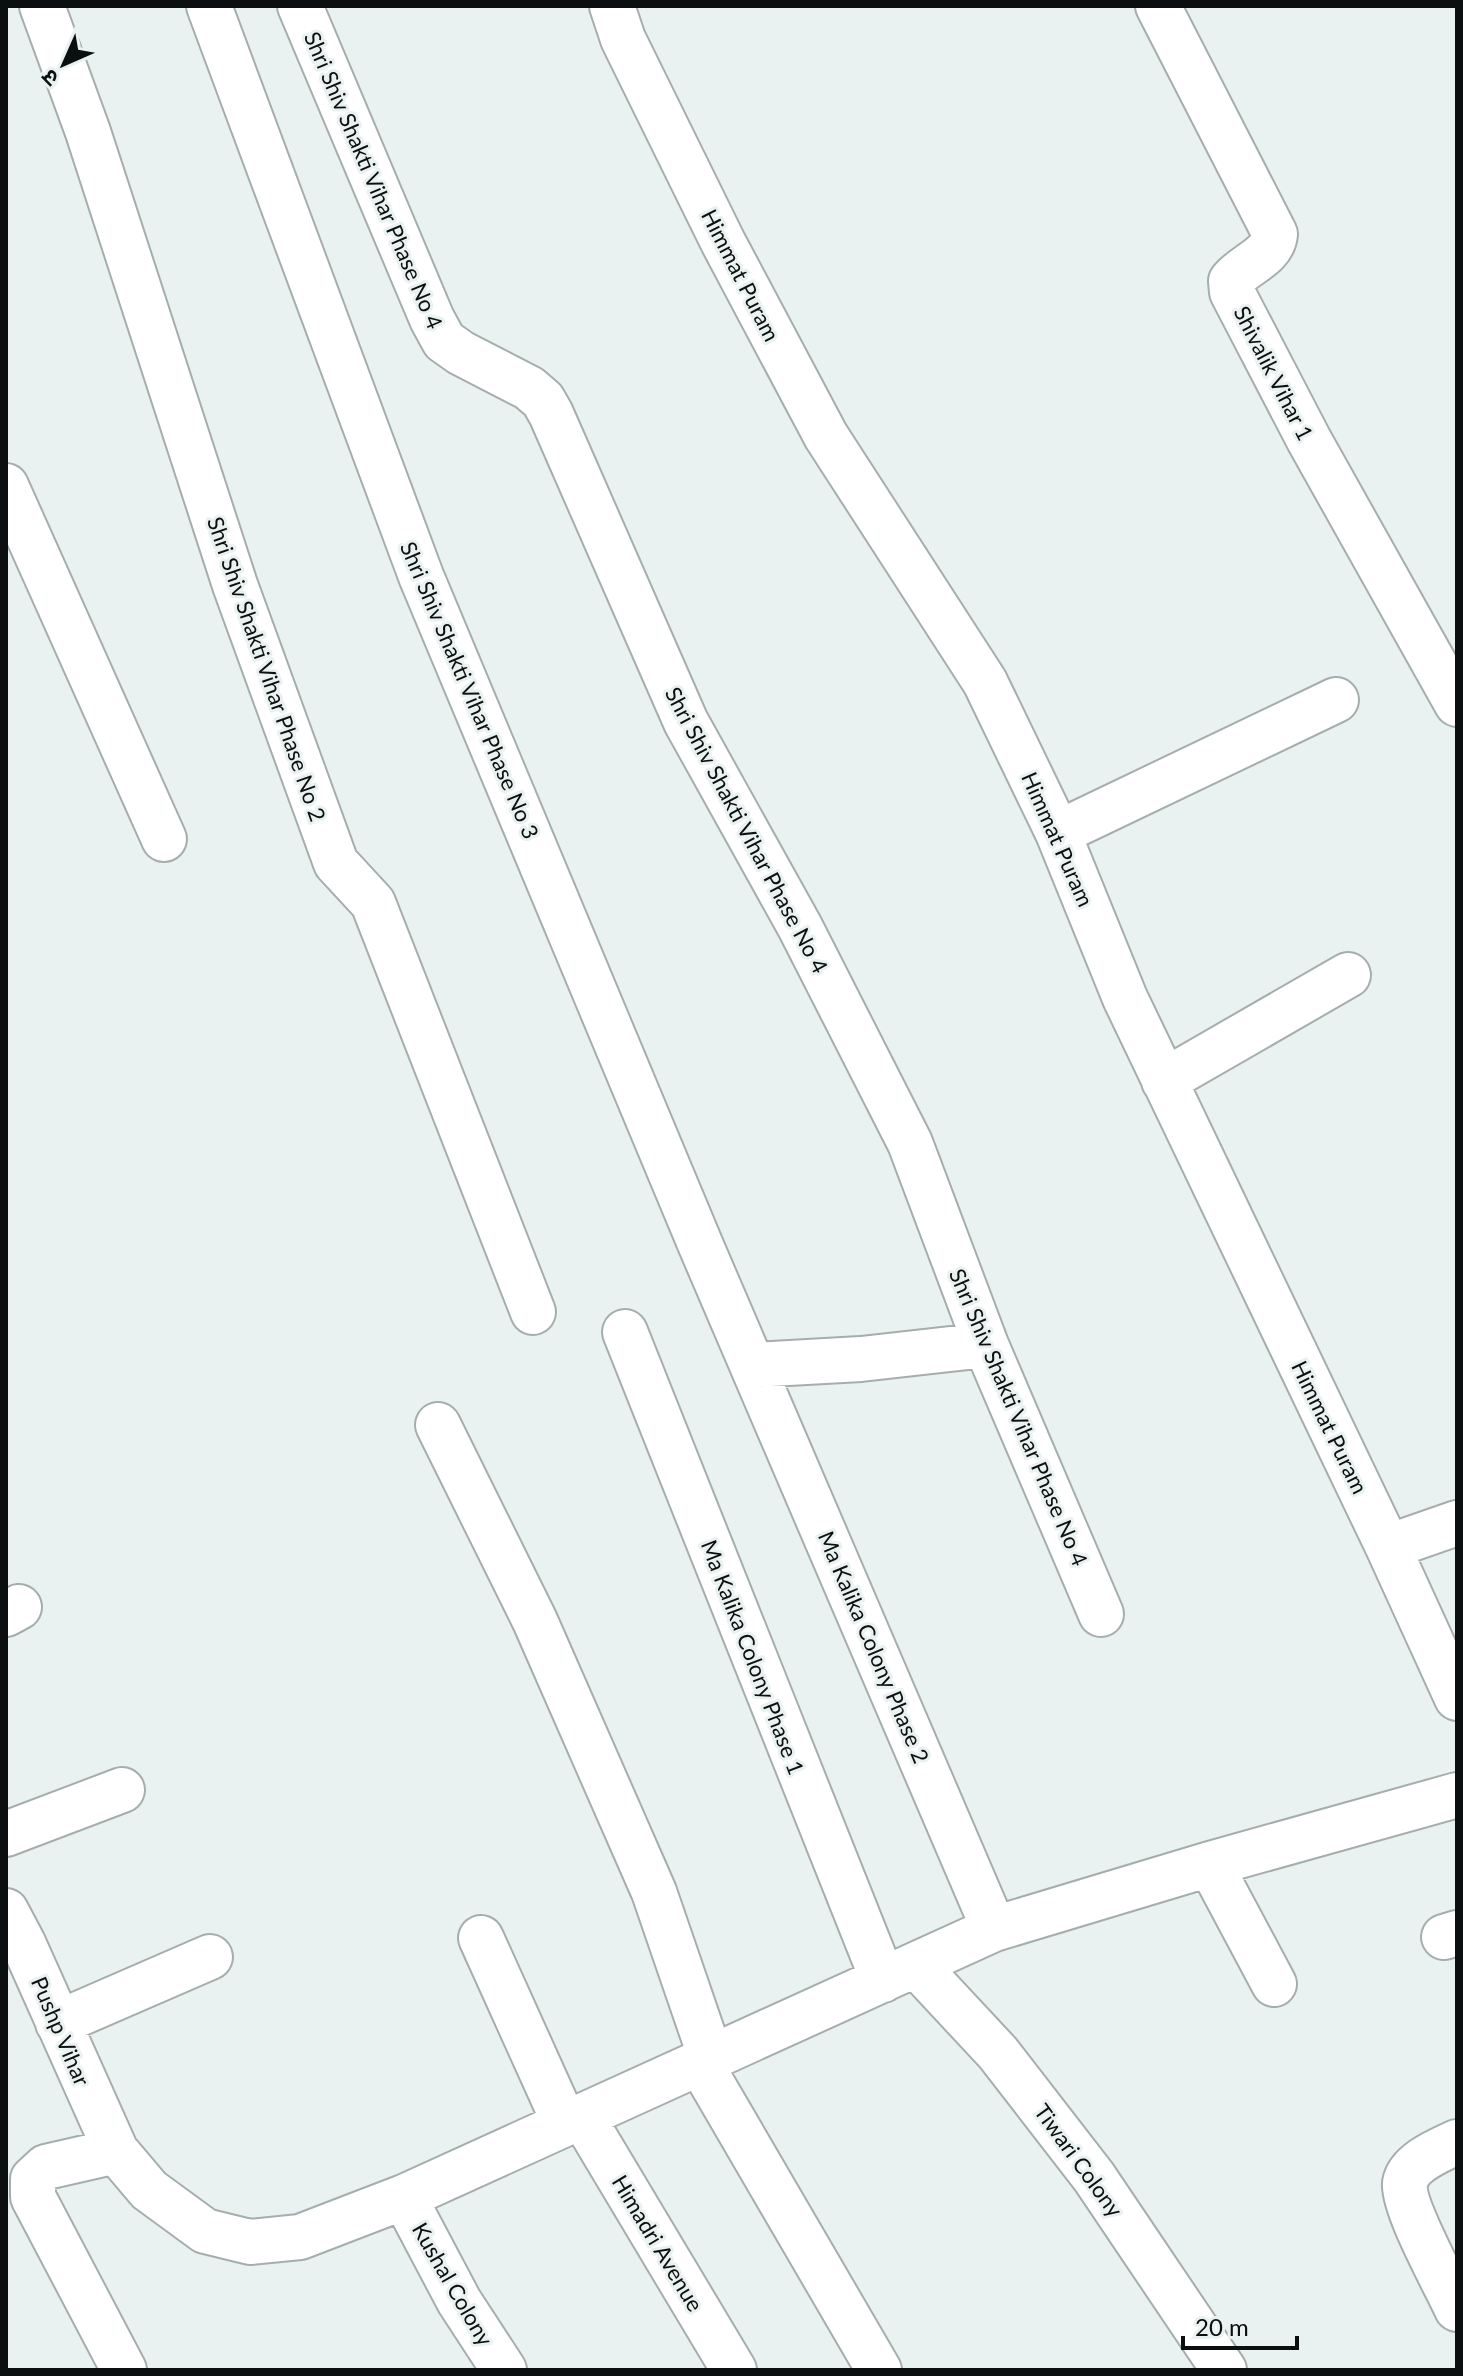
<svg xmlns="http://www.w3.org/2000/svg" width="1463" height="2376" font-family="Lato,'Noto Sans Devanagari',sans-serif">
<rect width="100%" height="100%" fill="#e9f2f0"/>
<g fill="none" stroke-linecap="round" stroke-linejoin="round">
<defs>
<path id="minor" d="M 42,6 L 88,132 L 235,585 L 336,863 L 373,903 L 533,1312
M 209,6 L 421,576 L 701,1246 L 994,1929
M 300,6 L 432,319 L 444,341 L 461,353 L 529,388 L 543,400 L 551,414 L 686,722 L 800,927 L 910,1143 L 986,1345 L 1101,1614
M 612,6 L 623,39 L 723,242 L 826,436 L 985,682 L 1058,833 L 1125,998 L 1388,1547 L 1457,1698
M 1158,6 L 1275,234 C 1273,257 1244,264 1231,281 L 1232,292 L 1309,440 L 1457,704
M 6,486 L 164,839
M 1058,833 L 1336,700
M 1164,1081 L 1348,975
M 625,1332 L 883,1980
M 754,1365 L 861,1359 L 986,1345
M 438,1425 L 535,1621 L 654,1892 L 711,2058
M 1388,1547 L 1457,1523
M 6,1614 L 19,1607
M 6,1834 L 122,1790
M 1210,1864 L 1274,1984
M 6,1911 L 23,1943 L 116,2151 L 149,2190 L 205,2231 L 250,2242 L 300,2237 L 404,2197 L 994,1929 L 1210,1864 L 1457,1795
M 1444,1937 L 1457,1933
M 481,1938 L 565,2124
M 916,1965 L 998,2053 L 1094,2177 L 1224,2370
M 58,2023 L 210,1957
M 700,2063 L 879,2370
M 582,2116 L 734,2370
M 1457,2142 C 1440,2150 1409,2162 1405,2183 C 1402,2206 1446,2285 1457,2309
M 116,2151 L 46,2167 L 33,2179 L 33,2197 L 124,2370
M 404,2197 L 459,2301 L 504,2370"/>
</defs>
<use href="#minor" stroke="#a6aead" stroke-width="48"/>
<use href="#minor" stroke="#fff" stroke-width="44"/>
</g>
<g text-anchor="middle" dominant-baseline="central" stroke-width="6" stroke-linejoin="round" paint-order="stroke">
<g font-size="22" fill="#0c0f0f" stroke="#e9f2f0">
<text transform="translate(374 180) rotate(67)">Shri Shiv Shakti Vihar Phase No 4</text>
<text transform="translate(741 275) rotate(63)">Himmat Puram</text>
<text transform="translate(1274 373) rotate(63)">Shivalik Vihar 1</text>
<text transform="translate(267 669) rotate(71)">Shri Shiv Shakti Vihar Phase No 2</text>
<text transform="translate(470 690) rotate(67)">Shri Shiv Shakti Vihar Phase No 3</text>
<text transform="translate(747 830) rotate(62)">Shri Shiv Shakti Vihar Phase No 4</text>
<text transform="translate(1058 839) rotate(66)">Himmat Puram</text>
<text transform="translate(1019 1417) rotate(67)">Shri Shiv Shakti Vihar Phase No 4</text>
<text transform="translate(1330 1427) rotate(64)">Himmat Puram</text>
<text transform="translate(874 1647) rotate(67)">Ma Kalika Colony Phase 2</text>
<text transform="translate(753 1657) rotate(69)">Ma Kalika Colony Phase 1</text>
<text transform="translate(61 2031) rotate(67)">Pushp Vihar</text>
<text transform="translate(1079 2160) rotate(54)">Tiwari Colony</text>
<text transform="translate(658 2243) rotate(59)">Himadri Avenue</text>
<text transform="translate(453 2284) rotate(60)">Kushal Colony</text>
</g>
</g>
<rect width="1463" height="2376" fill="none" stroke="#0c0f0f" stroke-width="16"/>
<g transform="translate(64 64) rotate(225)" stroke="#e9f2f0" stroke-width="6" paint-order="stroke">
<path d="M0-6L14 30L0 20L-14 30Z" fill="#0c0f0f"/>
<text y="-12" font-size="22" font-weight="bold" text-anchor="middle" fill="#0c0f0f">उ</text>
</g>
<path d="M1183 2336v12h114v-12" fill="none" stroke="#0c0f0f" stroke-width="4"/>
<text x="1195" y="2336" font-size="24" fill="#0c0f0f" stroke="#e9f2f0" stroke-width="6" paint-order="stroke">20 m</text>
</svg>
